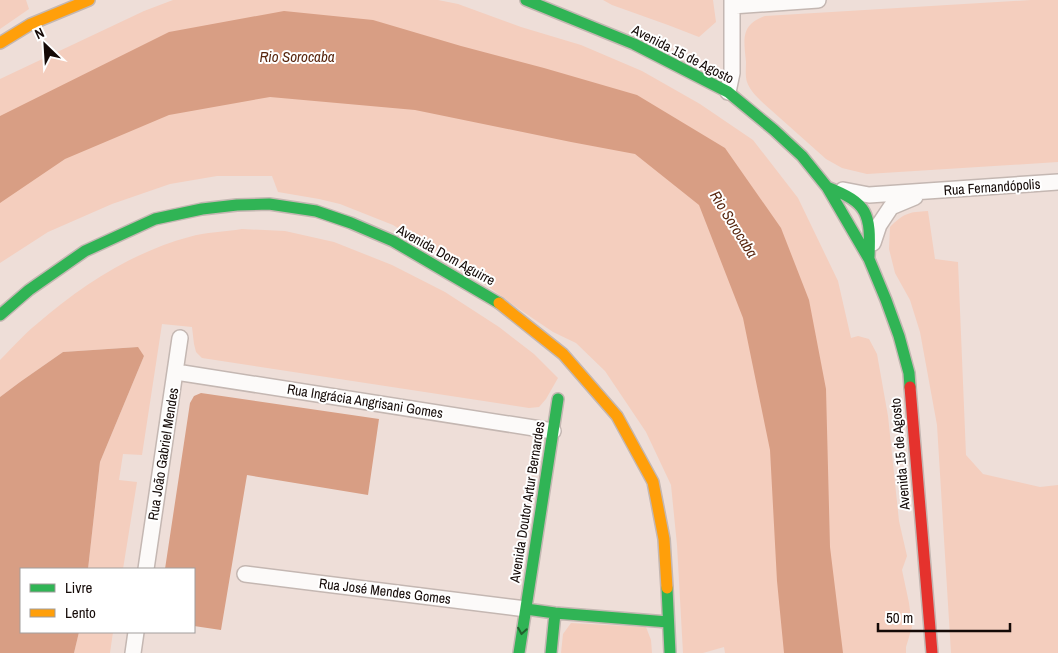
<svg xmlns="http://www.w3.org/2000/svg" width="1058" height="653" font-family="'Archivo Narrow',sans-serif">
<rect width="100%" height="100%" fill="#eeded8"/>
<path fill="#f4cebe" d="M 0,0 L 26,0 L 29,9 L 0,29 Z
M 173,0 L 438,0 L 458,4 L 521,27 L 581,45 L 642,71 L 700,104 L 753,140 L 798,198 L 838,281 L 851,338 L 858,336 L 869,339 L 877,354 L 888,416 L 899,521 L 907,556 L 902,570 L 909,603 L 912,627 L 906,647 L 906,653 L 725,653 L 724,647 L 703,653 L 683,653 L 677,545 L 671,485 L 646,432 L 605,371 L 576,343 L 553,332 L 516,307 L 464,269 L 393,225 L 340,204 L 319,199 L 278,192 L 272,176 L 217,176 L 170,184 L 112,204 L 48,232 L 0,263 L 0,79 L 144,11 Z
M 603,0 L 713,0 L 716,22 L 699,37 L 668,25 L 612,5 Z
M 1031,0 L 1058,0 L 1058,162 L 867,174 L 842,168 L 826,159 L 761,101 C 756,96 750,90 747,82 C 745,76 746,68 746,62 C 744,40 740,25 765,16 Z
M 928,211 L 935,259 L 958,262 L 966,455 L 983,474 L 1040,487 L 1058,485 L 1058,653 L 951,653 L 937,425 L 920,332 L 910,300 L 895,273 L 889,249 L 890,227 C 904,213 909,212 928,211 Z
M 242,229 L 285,231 L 334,242 L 392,265 L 445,292 L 499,327 L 534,354 L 558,378 L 546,399 L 539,407 L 529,408 L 202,358 L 196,352 L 194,344 L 192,327 L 162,324 L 142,455 L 123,454 L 119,480 L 137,482 L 123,569 L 88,569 L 100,462 L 144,356 L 137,347 L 63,352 L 20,382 L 0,397 L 0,360 C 12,348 24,334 38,323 C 82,285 133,252 189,237 C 206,232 225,232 242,229 Z
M 571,623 L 646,627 L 651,640 L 652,653 L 561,653 L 563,634 Z
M 79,632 L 113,632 L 110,653 L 74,653 Z"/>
<path fill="#d89e84" d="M 284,11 L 373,20 L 461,46 L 544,68 L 637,95 L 725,148 L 781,228 L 809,300 L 826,389 L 830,547 L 843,653 L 784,653 L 777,581 L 770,450 L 743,318 L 699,205 L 635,154 L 571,142 L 415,110 L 270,97 L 169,115 L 65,159 L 0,203 L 0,116 L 169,32 Z
M 138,347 L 144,356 L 100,462 L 88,569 L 21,569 L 21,632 L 79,632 L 74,653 L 0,653 L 0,397 L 20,382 L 63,352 Z
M 201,393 L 379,419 L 368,495 L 247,475 L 221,630 L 194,626 L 194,569 L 165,569 L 190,403 L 194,396 Z"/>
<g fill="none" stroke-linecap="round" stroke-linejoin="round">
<defs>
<path id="street" d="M 732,6 L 818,0
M 728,92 L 732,73 L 732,0
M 843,190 L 869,195 L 1058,182
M 873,243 L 879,225 L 891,207 L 915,197
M 176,372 L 553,431
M 146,569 L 180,338
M 245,574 L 526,609
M 133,653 L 136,632"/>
<path id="fast" d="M 526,0 L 634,44 L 728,92 L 774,130 L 802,156 L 827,187 L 869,259 L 886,300 L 899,336 L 909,373 L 910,387
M 827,187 C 868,203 871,213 869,257
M 0,315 L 29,290 L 85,251 L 155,219 L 202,209 L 237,205 L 269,204 L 316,211 L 351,223 L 393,241 L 499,303
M 667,588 L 670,653
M 526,609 L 555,613 L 668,622
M 519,653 L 558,399
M 551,653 L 555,613"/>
<path id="slow" d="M 0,43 L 31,24 L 89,0
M 499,303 L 563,354 L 617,416 L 653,482 L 664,539 L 667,588"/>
<path id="jam" d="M 910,387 L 932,653"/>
</defs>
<use href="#street" stroke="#c4b7b2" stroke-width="18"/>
<use href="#fast" stroke="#c4b7b2" stroke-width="14"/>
<use href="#slow" stroke="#c4b7b2" stroke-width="14"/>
<use href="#jam" stroke="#c4b7b2" stroke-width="14"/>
<use href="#street" stroke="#fcfaf9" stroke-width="15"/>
<use href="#fast" stroke="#30b455" stroke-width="11"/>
<use href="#slow" stroke="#ff9f0a" stroke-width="11"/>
<use href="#jam" stroke="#e5322d" stroke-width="11"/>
</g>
<defs><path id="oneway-chevron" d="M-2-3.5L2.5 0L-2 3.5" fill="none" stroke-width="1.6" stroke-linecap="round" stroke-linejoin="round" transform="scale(1.25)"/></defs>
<use stroke="#225f2e" href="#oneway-chevron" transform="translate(522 631) rotate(99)"/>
<g text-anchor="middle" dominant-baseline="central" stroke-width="4" stroke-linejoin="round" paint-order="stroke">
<g font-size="14" fill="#140a07" stroke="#fff">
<text transform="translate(683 54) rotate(27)">Avenida 15 de Agosto</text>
<text transform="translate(992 187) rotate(-4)">Rua Fernandópolis</text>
<text transform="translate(446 255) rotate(29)">Avenida Dom Aguirre</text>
<text transform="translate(365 401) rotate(9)">Rua Ingrácia Angrisani Gomes</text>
<text transform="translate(163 454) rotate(-81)">Rua João Gabriel Mendes</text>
<text transform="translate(900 454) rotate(-95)">Avenida 15 de Agosto</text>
<text transform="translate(527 502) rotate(-81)">Avenida Doutor Artur Bernardes</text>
<text transform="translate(385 591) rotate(7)">Rua José Mendes Gomes</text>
</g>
<g font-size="15" font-style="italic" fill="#59270f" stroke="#fff">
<text x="297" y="56">Rio Sorocaba</text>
<text transform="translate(734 224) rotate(58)">Rio Sorocaba</text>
</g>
</g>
<rect x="20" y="568" width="175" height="65" fill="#ffffff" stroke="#a19d9c"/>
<rect x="30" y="584" width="25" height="8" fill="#30b455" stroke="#a19d9c"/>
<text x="65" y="593" font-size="15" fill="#140a07">Livre</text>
<rect x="30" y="609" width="25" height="8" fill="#ff9f0a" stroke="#a19d9c"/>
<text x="65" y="618" font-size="15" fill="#140a07">Lento</text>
<g transform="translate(45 45) rotate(335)" stroke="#ffffff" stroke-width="4" paint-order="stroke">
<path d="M0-4L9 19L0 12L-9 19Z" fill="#140a07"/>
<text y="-8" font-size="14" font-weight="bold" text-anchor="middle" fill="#140a07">N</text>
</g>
<path d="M878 623v8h132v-8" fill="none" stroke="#140a07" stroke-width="2.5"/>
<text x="886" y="623" font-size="15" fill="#140a07" stroke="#ffffff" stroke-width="4" paint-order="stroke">50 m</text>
</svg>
